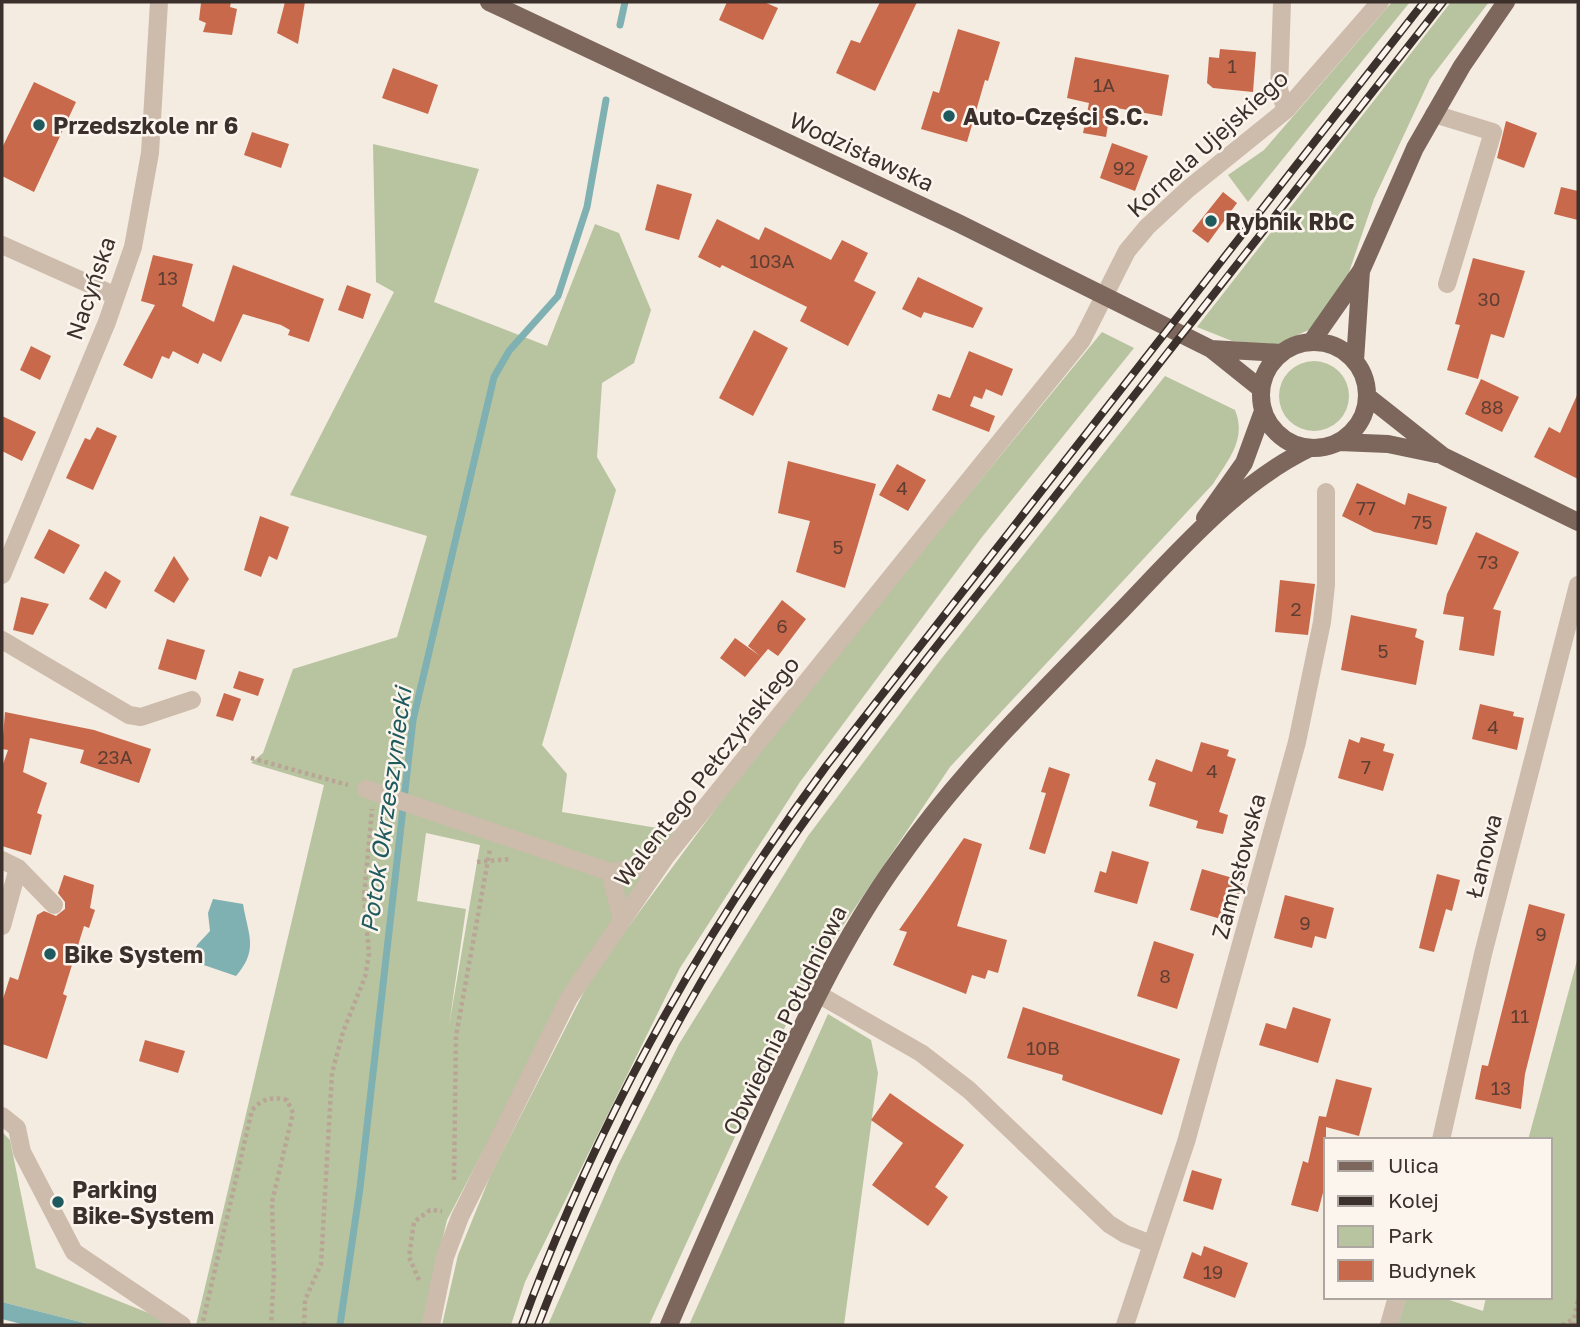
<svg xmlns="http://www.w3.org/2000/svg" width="1580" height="1327" font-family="'Golos Text',sans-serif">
<rect width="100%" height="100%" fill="#f4ebe1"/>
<path fill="#b8c4a0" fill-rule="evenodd" d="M 1392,2 L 1410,2 L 1248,202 L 1228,175 L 1264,150 Z
M 1451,2 L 1489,2 L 1430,79 L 1374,199 L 1347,278 L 1313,328 L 1276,345 L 1232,341 L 1197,327 Z
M 373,144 L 479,169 L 434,302 L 547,346 L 595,224 L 619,233 L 651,310 L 634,363 L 602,383 L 597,457 L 616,490 L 542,745 L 567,774 L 562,812 L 675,831 L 576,975 L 447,1220 L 422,1325 L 196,1325 L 324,785 L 251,763 L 263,753 L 293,669 L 397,637 L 427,536 L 290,495 L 394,292 L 376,282 ZM 426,833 L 480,845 L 449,1026 L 466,909 L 417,901 Z
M 1102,332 L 1134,348 L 982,537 L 800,782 L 680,968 L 525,1282 L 511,1325 L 442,1325 L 458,1255 L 491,1174 L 592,976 L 759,750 Z
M1279 396a35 35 0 1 1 70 0a35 35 0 1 1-70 0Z
M 1165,376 L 1235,410 C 1247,439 1228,460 1213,484 L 950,767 L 807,979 L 649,1325 L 548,1325 L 618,1165 L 679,1044 L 808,836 L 938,663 Z
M 1578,957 L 1578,1325 L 1398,1325 L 1406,1297 L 1440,1297 L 1483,1311 L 1486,1297 L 1550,1297 L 1550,1140 L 1528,1140 Z
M 828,1014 L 871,1040 L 878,1073 L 844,1325 L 689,1325 Z
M 2,1132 L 10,1140 L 36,1268 L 156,1316 L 167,1325 L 92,1325 L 2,1302 Z"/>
<path fill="#7fb0b2" d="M 213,899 L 243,904 C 248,935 259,949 236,976 L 192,961 L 197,945 L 210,931 L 208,913 Z
M 2,1302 L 92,1325 L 25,1325 L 2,1319 Z"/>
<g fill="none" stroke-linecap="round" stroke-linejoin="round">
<path stroke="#7fb0b2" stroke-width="7" d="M 620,25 L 625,2
M 340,1325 L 360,1188 L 413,720 L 494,377 L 509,351 L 558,296 L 587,207 L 606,100"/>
</g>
<path fill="#c8694b" d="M 211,2 L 231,2 L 230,7 L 237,9 L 232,35 L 203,32 L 206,23 L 199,20 L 201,3 Z
M 285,2 L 305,2 L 298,44 L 277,33 Z
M 727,2 L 764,2 L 778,8 L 763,40 L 719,20 Z
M 880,2 L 917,2 L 875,91 L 836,73 L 851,40 L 860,43 Z
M 958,29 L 1000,42 L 988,81 L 985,80 L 967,142 L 921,129 L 933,91 L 939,93 Z
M 1220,49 L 1256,52 L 1253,92 L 1213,88 L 1207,83 L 1209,57 L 1219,58 Z
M 1075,57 L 1169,75 L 1162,116 L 1111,107 L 1106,137 L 1083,133 L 1089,103 L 1067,98 Z
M 393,68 L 438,85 L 428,114 L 382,98 Z
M 34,82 L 76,102 L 34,192 L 2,176 L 2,148 Z
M 1506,121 L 1537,133 L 1524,168 L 1497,158 Z
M 252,132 L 289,144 L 281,168 L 244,155 Z
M 1112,143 L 1148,156 L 1135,191 L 1100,178 Z
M 657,184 L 692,194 L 679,240 L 645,230 Z
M 1561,187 L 1578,191 L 1578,220 L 1554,214 Z
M 1223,192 L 1237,203 L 1208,243 L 1192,231 Z
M 717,219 L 759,240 L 765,227 L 831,260 L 842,240 L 868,253 L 854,281 L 876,292 L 848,346 L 800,321 L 807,307 L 722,265 L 720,268 L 698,257 Z
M 153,255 L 193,264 L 182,306 L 214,322 L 233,265 L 324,299 L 309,342 L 288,335 L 290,330 L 281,325 L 243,314 L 221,362 L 203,353 L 198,364 L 173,351 L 169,359 L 162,356 L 152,379 L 123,365 L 155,305 L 141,301 Z
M 1473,258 L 1525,271 L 1504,338 L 1491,334 L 1478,379 L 1447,370 L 1460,325 L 1455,324 Z
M 918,277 L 983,308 L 973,328 L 924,312 L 921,318 L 902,309 Z
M 347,285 L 371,294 L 363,319 L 338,310 Z
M 754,330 L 788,348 L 753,416 L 719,398 Z
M 31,346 L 51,356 L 40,380 L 20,370 Z
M 969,351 L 1013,369 L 1002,396 L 986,389 L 982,399 L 974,396 L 970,406 L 995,416 L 989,432 L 932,410 L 938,394 L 950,398 Z
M 1481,379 L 1519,397 L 1502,432 L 1465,414 Z
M 1578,393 L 1578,479 L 1534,457 L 1549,427 L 1560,433 Z
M 2,416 L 36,432 L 22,461 L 2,451 Z
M 97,427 L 117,436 L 93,490 L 66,478 L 85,438 L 90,440 Z
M 788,461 L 876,484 L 845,588 L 796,572 L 810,521 L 778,513 Z
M 897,464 L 926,480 L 908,511 L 879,495 Z
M 1357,483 L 1405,505 L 1408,493 L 1447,507 L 1437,545 L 1374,532 L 1342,516 Z
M 260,516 L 289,527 L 277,560 L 269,556 L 261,577 L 244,570 Z
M 49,529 L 80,545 L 64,574 L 34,558 Z
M 1476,532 L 1519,552 L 1493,609 L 1501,611 L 1494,656 L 1459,650 L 1464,617 L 1443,614 L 1447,594 Z
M 174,556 L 189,579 L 174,603 L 154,591 Z
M 105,571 L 121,581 L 106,609 L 89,599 Z
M 1280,580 L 1315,584 L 1308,635 L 1275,632 Z
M 21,597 L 49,604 L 33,635 L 13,630 Z
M 782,600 L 806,619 L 778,656 L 768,649 L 745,677 L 720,658 L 735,638 L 760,656 L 748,646 Z
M 1351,615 L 1417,629 L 1415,637 L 1424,641 L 1416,685 L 1341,670 Z
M 167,639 L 205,650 L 196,680 L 158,669 Z
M 239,671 L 264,679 L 258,696 L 233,688 Z
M 224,693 L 241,699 L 233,721 L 216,716 Z
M 1480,704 L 1514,712 L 1513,716 L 1524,718 L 1517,750 L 1472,739 Z
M 5,712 L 94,730 L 151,749 L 139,783 L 80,763 L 84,750 L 30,738 L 23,772 L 47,783 L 37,813 L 42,815 L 31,855 L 2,846 L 2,767 L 8,750 L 2,749 Z
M 1361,737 L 1385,744 L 1383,751 L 1394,754 L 1383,791 L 1338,778 L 1349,739 L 1359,743 Z
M 1201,742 L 1229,750 L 1227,756 L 1236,759 L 1219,812 L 1228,815 L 1223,834 L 1196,828 L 1198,821 L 1149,806 L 1156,783 L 1148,780 L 1156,759 L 1192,772 Z
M 1049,767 L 1070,774 L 1045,854 L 1029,849 L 1046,793 L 1041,792 Z
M 964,838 L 982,844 L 957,926 L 1007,940 L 998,973 L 988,970 L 985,979 L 972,975 L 966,994 L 893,965 L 907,932 L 899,930 Z
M 1112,851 L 1149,862 L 1137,904 L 1094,892 L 1100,871 L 1106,873 Z
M 1202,869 L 1243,881 L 1231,922 L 1190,910 Z
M 1437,874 L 1460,880 L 1452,911 L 1446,909 L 1434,952 L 1419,948 Z
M 64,875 L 94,885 L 90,908 L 95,910 L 89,928 L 84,926 L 63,994 L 67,996 L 47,1059 L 2,1044 L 2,1002 L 10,977 L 18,980 L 37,915 L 44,911 L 56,916 L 65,909 L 65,902 L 58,893 Z
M 1285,895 L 1334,908 L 1326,939 L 1315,936 L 1312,948 L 1274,938 Z
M 1529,904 L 1565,914 L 1525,1074 L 1521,1109 L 1475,1099 L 1482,1065 L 1488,1066 Z
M 1154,941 L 1194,954 L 1177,1009 L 1137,996 Z
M 1023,1007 L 1180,1059 L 1162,1115 L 1062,1080 L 1063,1075 L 1007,1058 Z
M 1293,1007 L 1331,1019 L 1318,1063 L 1259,1045 L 1266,1023 L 1286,1029 Z
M 145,1040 L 185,1051 L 178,1073 L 139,1061 Z
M 1336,1079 L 1372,1088 L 1359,1136 L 1326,1127 L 1326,1181 L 1318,1212 L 1291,1205 L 1303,1161 L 1308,1163 L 1319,1116 L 1326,1117 Z
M 890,1093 L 964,1145 L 935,1187 L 948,1197 L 928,1226 L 872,1185 L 903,1143 L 871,1120 Z
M 1192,1170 L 1222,1179 L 1213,1210 L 1183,1201 Z
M 1204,1246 L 1248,1263 L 1235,1298 L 1183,1278 L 1192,1252 L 1201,1256 Z"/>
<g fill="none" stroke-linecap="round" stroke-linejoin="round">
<path stroke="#b9a596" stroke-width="4.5" stroke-dasharray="3.5 3.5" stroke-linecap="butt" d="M 251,758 L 348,785
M 477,862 L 509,859
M 454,1180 L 456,1036 L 490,849
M 419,1280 L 409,1257 L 414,1222 L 430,1210 L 442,1211
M 203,1321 L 252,1110 C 262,1099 272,1096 287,1100 L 293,1113 L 272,1202 L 274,1273 L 271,1325
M 304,1325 L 305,1300 L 321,1264 L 332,1073 L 343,1032 L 365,977 L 369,954 L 364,897 L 372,809
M 1562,1325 L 1574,1319
M 1573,1325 L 1578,1299"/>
<path stroke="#cdbbac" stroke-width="18" d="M 1282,2 L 1279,90 L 1286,110
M 1434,114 L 1493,132 L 1447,284
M 2,245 L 116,296
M 2,575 L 107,322 L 133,247 L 150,153 L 159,2
M 2,640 L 129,715 L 141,717 L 192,700
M 366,789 L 610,872 L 651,865 L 667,855
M 2,860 L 18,868 L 54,905
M 610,872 L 622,920
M 2,926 L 18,868
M 818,994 L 921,1053 L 969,1090 L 1109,1224 L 1125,1234 L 1151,1244
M 2,1116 L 17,1128 L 22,1152 L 74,1252 L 182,1325
M 1441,1140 L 1483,954 L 1578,585
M 431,1325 L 445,1257 L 460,1217 L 569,998 L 667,855 L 1082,340 L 1127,251 L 1147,227 L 1188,189 L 1286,110 L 1380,2
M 1125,1325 L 1186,1142 L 1297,742 L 1322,622 L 1326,585 L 1326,492
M 1389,1325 L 1397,1297"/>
<path stroke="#7d675c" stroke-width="18" d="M 489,2 L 958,223 L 1211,349 L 1261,389
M 1312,341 L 1361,271 L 1415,148 L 1462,66 L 1506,2
M1261 395a53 53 0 1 1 106 0a53 53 0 1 1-106 0Z
M 1211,349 L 1281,353
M 1355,361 L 1361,271
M 1367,396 L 1443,456 L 1578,522
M 1339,442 L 1388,444 L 1436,454
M 1205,518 L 1244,463 L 1263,411
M 669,1325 C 698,1257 728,1190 758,1122 C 799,1031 841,939 900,858 C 964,767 1044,690 1122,610 C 1178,552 1237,483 1310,448"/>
<defs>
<path id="rail" d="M 522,1325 C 596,1124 700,937 827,765 L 1424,2
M 538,1325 C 602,1160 683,998 783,852 C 867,730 962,615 1053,499 C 1183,333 1313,167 1443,2"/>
</defs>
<use href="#rail" stroke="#3b302b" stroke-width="8"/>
<use href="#rail" stroke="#fbf5ee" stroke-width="5" stroke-dasharray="16" stroke-linecap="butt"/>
</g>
<g fill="#1f5a5e" stroke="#fbf5ee" stroke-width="2.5">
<circle cx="949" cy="116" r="7"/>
<circle cx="39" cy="125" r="7"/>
<circle cx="1211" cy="221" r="7"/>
<circle cx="50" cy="954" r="7"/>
<circle cx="58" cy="1202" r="7"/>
</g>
<g text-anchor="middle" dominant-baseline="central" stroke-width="5" stroke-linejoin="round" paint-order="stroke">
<g font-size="19" fill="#5e3e33">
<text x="1232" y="65">1</text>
<text x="1104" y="84">1A</text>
<text x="1124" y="167">92</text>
<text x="772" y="260">103A</text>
<text x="168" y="277">13</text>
<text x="1489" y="298">30</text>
<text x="1492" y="406">88</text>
<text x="902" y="487">4</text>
<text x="1366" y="507">77</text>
<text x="1422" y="521">75</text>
<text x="838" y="546">5</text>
<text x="1488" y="561">73</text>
<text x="1296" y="608">2</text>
<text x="782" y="625">6</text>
<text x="1383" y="650">5</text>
<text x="1493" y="726">4</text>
<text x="115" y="756">23A</text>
<text x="1366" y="766">7</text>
<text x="1212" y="770">4</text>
<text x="1305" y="922">9</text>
<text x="1541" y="933">9</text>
<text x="1165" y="975">8</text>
<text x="1520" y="1015">11</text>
<text x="1043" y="1047">10B</text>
<text x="1501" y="1087">13</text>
<text x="1213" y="1271">19</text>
</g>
<g font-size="23" font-weight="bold" fill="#3b302b" stroke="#fbf5ee" text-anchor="start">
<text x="963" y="116">Auto-Części S.C.</text>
<text x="53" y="125">Przedszkole nr 6</text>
<text x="1225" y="221">Rybnik RbC</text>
<text x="64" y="954">Bike System</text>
<text x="72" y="1189">Parking<tspan x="72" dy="26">Bike-System</tspan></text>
</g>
<g font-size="23" fill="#3b302b" stroke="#fbf5ee">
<text transform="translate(1207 143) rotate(-42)">Kornela Ujejskiego</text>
<text transform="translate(862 151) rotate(25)">Wodzisławska</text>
<text transform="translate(90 288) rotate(-71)">Nacyńska</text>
<text transform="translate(706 771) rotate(-52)">Walentego Pełczyńskiego</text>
<text transform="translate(1483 856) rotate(-76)">Łanowa</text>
<text transform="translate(1238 866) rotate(-75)">Zamysłowska</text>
<text transform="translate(784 1020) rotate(-64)">Obwiednia Południowa</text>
</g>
<g font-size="24" font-style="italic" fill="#1f5a5e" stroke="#fbf5ee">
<text transform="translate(385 810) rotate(-82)">Potok Okrzeszyniecki</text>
</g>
</g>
<rect width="1580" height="1327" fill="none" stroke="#3b302b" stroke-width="7"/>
<rect x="1324" y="1138" width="228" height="161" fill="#fbf5ee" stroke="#aea6a0" stroke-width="2"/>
<rect x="1338" y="1161" width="35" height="10" fill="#7d675c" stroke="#aea6a0" stroke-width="2"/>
<text x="1388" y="1173" font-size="21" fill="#3b302b">Ulica</text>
<rect x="1338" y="1196" width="35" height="10" fill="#3b302b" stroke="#aea6a0" stroke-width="2"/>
<text x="1388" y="1208" font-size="21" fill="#3b302b">Kolej</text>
<rect x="1338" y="1226" width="35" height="21" fill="#b8c4a0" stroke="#aea6a0" stroke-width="2"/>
<text x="1388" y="1243" font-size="21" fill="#3b302b">Park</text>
<rect x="1338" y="1260" width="35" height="21" fill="#c8694b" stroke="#aea6a0" stroke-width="2"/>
<text x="1388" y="1278" font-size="21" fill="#3b302b">Budynek</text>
</svg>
